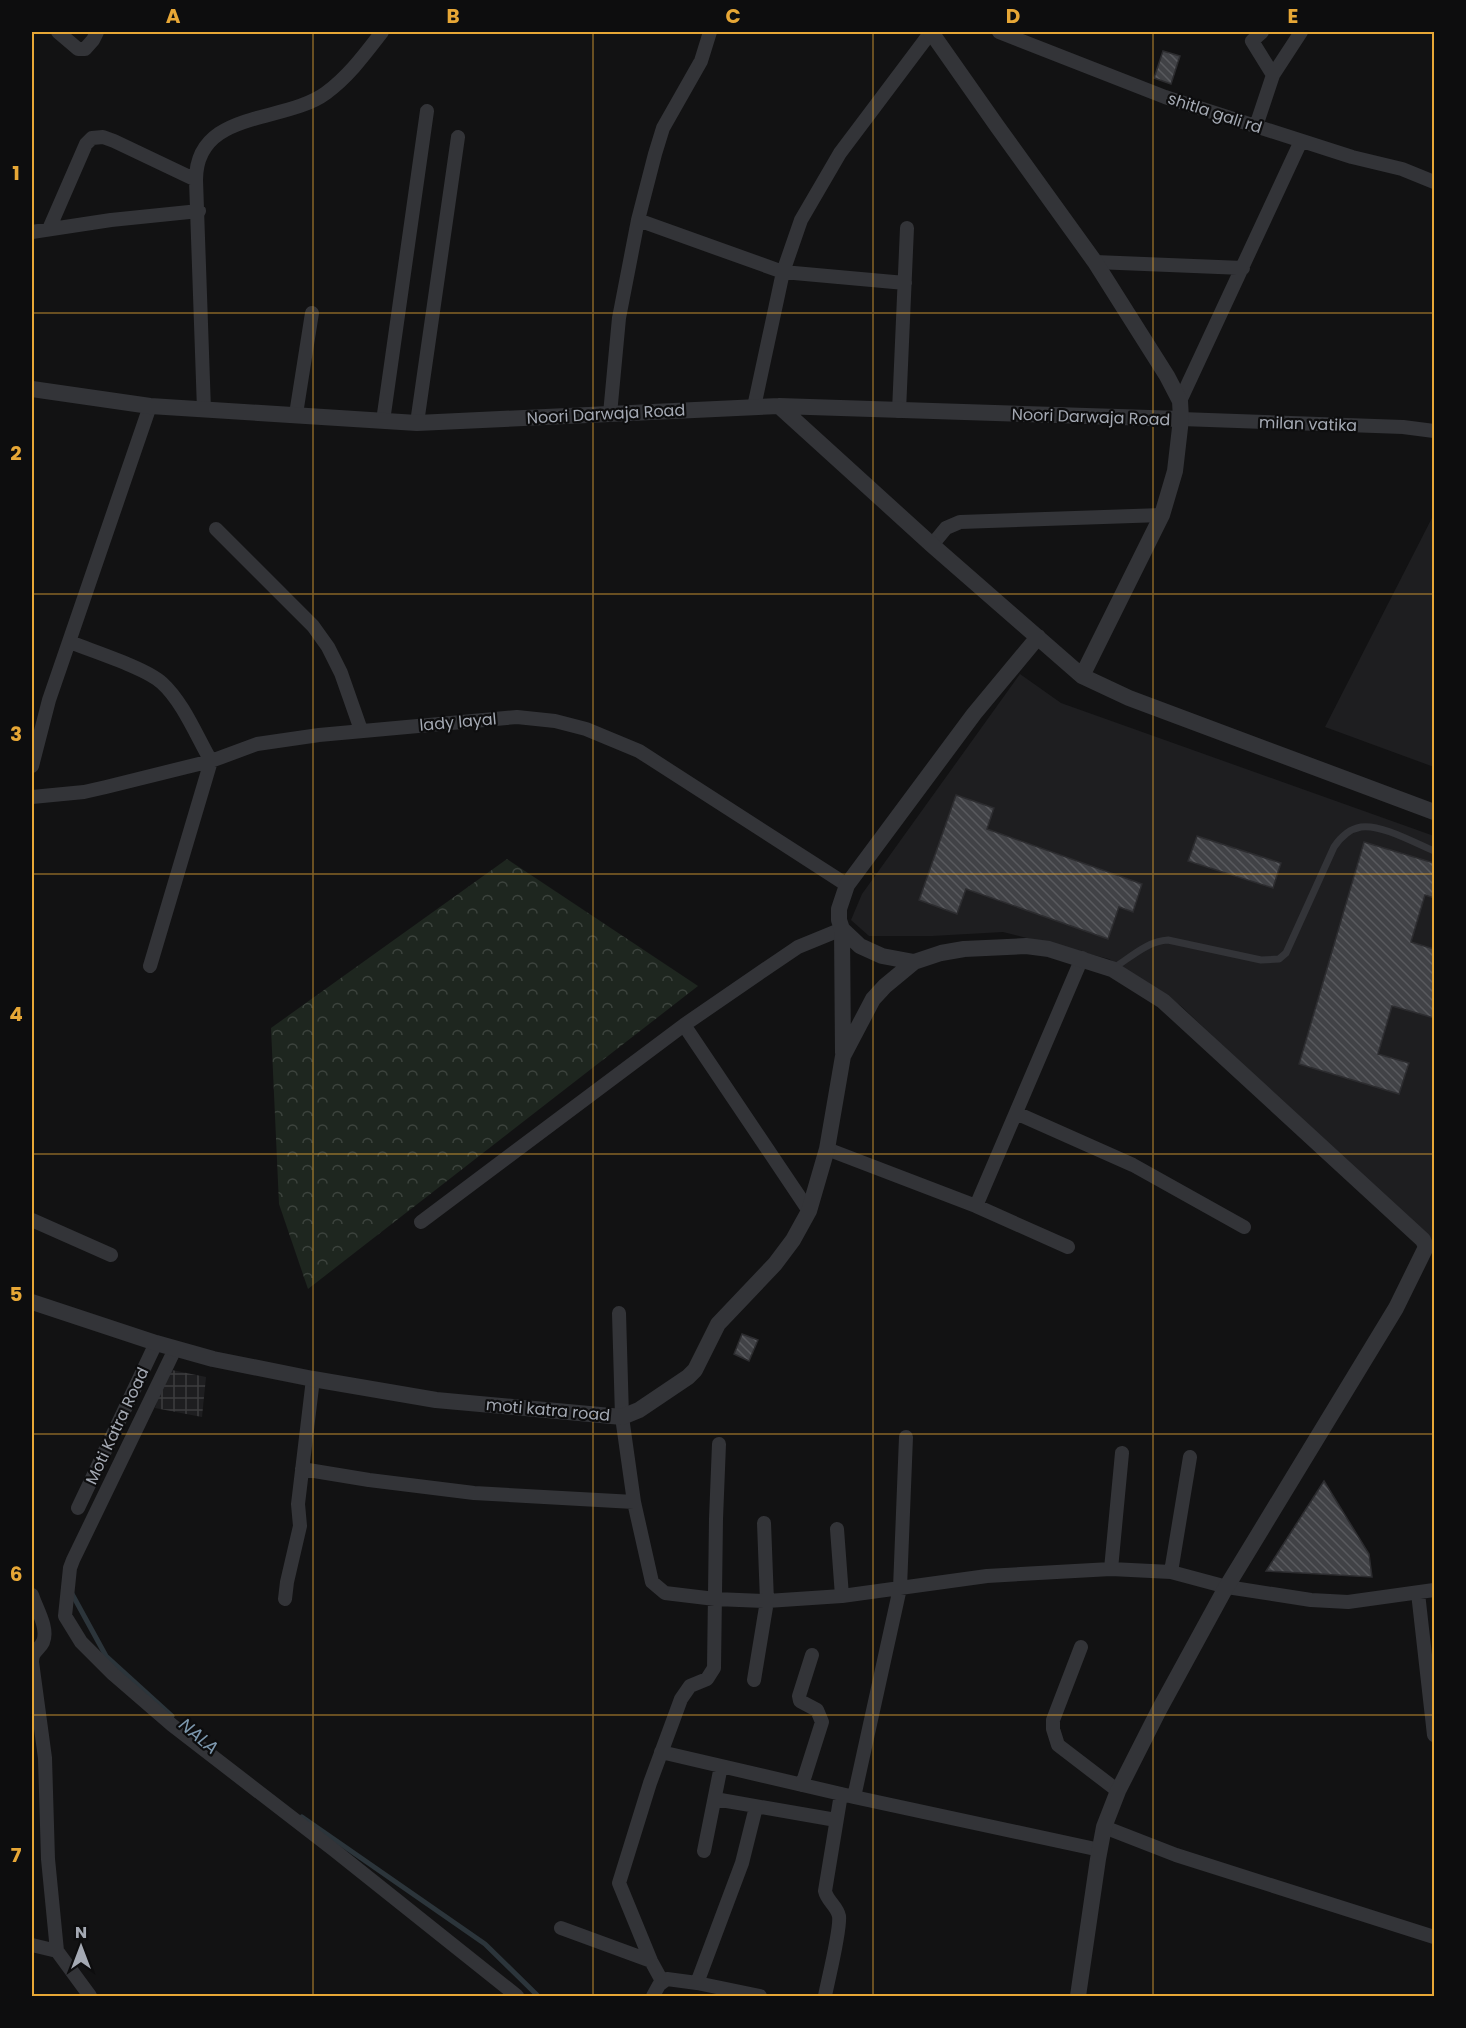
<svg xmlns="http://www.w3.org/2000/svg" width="1466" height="2028" font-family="Poppins,sans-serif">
<defs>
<pattern id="industrial-grid" width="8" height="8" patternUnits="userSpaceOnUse" patternTransform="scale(1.5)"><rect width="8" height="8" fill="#1e1e20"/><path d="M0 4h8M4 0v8" fill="none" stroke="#3c3c3e"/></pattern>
<pattern id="forest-crowns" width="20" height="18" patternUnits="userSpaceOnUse" patternTransform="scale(1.5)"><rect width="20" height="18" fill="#1e261f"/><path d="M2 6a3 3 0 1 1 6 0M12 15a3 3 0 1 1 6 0" fill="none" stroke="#3c433d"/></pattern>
<pattern id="building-back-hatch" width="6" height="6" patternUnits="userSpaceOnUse" patternTransform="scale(1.5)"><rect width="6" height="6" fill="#414246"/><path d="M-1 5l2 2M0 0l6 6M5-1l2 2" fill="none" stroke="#595a5e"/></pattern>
</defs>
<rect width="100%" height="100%" fill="#121213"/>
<path fill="#1e1e20" d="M 1434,514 L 1434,767 L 1325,727 Z
M 1020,674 L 1061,703 L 1434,836 L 1434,1246 L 1181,1006 L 1109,959 L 1003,932 L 932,936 L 869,936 L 851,920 L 862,894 Z"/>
<path fill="url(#industrial-grid)" d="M 167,1369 L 206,1377 L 202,1417 L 155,1408 Z"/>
<path fill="url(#forest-crowns)" d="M 507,859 L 698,986 L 308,1289 L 279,1204 L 271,1028 Z"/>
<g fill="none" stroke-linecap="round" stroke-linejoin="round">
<path stroke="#2c353b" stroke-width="5" d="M 71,1592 L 106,1656 L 172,1716
M 302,1817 L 485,1944 L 538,1996"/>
</g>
<path fill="url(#building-back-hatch)" stroke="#2c2c2f" stroke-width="1.5" d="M 1163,51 L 1180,56 L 1171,84 L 1154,78 Z
M 956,795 L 994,808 L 987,829 L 1142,884 L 1133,912 L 1119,907 L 1108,939 L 966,889 L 957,914 L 919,900 Z
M 1197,836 L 1281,863 L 1273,888 L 1188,861 Z
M 1364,842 L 1434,863 L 1434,898 L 1425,895 L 1411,942 L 1434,949 L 1434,1018 L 1392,1006 L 1378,1054 L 1409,1063 L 1399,1094 L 1299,1064 Z
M 742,1334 L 758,1340 L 749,1361 L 734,1354 Z
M 1324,1481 L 1369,1554 L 1372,1577 L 1266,1571 Z"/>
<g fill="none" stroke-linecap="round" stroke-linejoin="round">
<path stroke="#333438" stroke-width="7" d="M 1112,969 C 1130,958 1147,941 1168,940 L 1261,960 L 1279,959 L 1286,953 L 1334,847 C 1340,838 1349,829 1361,827 C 1381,824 1415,843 1434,851"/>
<path stroke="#333438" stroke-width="14" d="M 58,32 L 78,49 L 85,49 L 93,40 L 97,32
M 999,32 L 1165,97 L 1352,157 L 1402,169 L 1434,182
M 1273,75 L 1301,32
M 1256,126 L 1273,75 L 1252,41 L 1262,32
M 638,220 L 783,272 L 905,283
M 49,229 L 86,144 L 92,138 L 103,137 L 114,141 L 196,180
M 32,232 L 111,220 L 199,211
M 1095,262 L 1243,268
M 1180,401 L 1301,141
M 754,407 L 783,272 L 801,220 L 840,153 L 931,32
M 204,410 L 196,180 C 196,109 284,124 326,93 C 349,76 365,54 382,32
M 899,411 L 907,228
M 296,414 L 312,313
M 610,414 L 619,318 L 638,220 L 655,154 L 663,128 L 701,61 L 710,32
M 1181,419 L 1403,427 L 1434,431
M 383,421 L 427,111
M 417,423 L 458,137
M 216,529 L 313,626 L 328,647 L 341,673 L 361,730
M 932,545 L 946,528 L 960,522 L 1162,515
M 70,642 C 92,651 146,668 162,683 C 183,702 197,737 211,761 L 150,966
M 32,766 L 49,700 L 150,406
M 32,797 L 84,792 L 106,787 L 211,761 L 257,744 L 319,735 L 517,717 L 555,721 L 586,729 L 639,751 L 847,885
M 684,1025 L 809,1211
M 1016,1113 L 1133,1165 L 1244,1227
M 827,1149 L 976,1206 L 1068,1247
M 976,1206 L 1082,958
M 32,1220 L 111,1255
M 421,1222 L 684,1025 L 764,970 L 798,947 L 842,929
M 619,1313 L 622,1417 L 634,1502 L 652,1582 L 665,1593 L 715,1599 L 767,1601 L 842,1596 L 987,1576 L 1111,1569 L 1171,1572 L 1227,1587 L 1311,1600 L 1348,1602 L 1434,1590
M 175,1349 L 73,1560 L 70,1568 L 65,1616 L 81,1642 L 113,1674 L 172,1725 L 334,1850 L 517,1996
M 302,1469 L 369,1480 L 474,1493 L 634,1502
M 78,1508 L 156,1343
M 837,1529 L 842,1596
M 1111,1569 L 1122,1453
M 1171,1572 L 1190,1457
M 1418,1593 L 1434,1735
M 32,1595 C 36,1608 49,1628 43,1642 C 39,1650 32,1651 32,1662 L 45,1758 L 48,1859 L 57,1951 L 90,1996
M 285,1599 L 287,1582 L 300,1526 L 298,1504 L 313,1379
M 1081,1647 L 1053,1720 L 1053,1729 L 1058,1745 L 1118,1791
M 754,1680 L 767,1601 L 764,1523
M 661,1752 L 854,1797 L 1100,1850
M 802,1785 L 822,1722 L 817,1710 L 800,1701 L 799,1696 L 812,1655
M 854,1797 L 900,1588 L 906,1437
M 715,1799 L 836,1820
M 1104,1827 L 1176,1855 L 1434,1937
M 704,1851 L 721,1766
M 561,1928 L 651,1961
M 32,1945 L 57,1951
M 662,1981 L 651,1961 L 619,1883 L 650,1783 L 681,1699 L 690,1686 L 707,1679 L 714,1668 L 716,1519 L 719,1444
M 697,1983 L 742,1863 L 756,1807
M 653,1996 L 659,1985 L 667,1979 L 697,1983 L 760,1996
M 825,1996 C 828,1980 841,1929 839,1916 C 837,1906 827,1901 825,1891 L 841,1794"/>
<path stroke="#333438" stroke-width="16" d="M 931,32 L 997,126 L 1095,262 L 1167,376 L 1180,401 L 1181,419 L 1175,471 L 1162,515 L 1082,676
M 32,389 L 150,406 L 417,423 L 779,406 L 1181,419
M 779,406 L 932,545 L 1082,676 L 1129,698 L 1434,812
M 1038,637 L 974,714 L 847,885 L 839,909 L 839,920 L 842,929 L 860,946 L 882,956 L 914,962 L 941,953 L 964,949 L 1026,946 L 1049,949 L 1112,969 L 1163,1001 L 1423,1240 L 1426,1247 L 1396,1308 L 1224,1591 L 1159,1710 L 1118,1791 L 1104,1827 L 1098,1859 L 1078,1996
M 842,929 L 843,1053
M 32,1302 L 156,1343 L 213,1359 L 313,1379 L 436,1400 L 622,1417 L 639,1410 L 688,1377 L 695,1370 L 718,1324 L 775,1264 L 793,1240 L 809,1211 L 827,1149 L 843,1056 L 873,999 L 885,986 L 914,962"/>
</g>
<path fill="none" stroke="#e7a736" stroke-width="1.5" stroke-opacity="0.55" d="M 313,32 L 313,1996M 593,32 L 593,1996M 873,32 L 873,1996M 1153,32 L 1153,1996M 32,313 L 1434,313M 32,594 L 1434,594M 32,874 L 1434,874M 32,1154 L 1434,1154M 32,1434 L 1434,1434M 32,1715 L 1434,1715"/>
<g text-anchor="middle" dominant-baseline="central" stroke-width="4.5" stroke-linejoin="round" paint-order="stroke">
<g font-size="16" fill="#a4a9b3" stroke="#0d0d0e">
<text transform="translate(1215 113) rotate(18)">shitla gali rd</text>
<text transform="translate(606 414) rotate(-3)">Noori Darwaja Road</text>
<text transform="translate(1091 417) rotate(2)">Noori Darwaja Road</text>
<text transform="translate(1308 424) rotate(2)">milan vatika</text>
<text transform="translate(458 722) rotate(-5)">lady layal</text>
<text transform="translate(548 1410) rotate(5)">moti katra road</text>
<text transform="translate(117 1426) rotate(-65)">Moti Katra Road</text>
</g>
<g font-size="18" font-style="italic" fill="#7c97ad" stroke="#0d0d0e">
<text transform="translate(199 1736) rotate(40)">NALA</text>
</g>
</g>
<rect width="1466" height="2028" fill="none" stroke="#0d0d0e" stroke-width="66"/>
<g transform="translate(81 1947)" stroke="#0d0d0e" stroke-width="4.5" paint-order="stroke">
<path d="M0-4.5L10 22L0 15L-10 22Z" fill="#a4a9b3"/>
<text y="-9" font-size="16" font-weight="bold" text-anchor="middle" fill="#a4a9b3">N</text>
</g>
<rect x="33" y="33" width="1400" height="1962" fill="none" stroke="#e7a736" stroke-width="2"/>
<g font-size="20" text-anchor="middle" font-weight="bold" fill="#e7a736">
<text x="173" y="23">A</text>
<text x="453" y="23">B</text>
<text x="733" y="23">C</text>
<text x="1013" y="23">D</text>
<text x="1293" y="23">E</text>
<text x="16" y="180">1</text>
<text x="16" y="460">2</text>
<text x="16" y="741">3</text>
<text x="16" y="1021">4</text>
<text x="16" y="1301">5</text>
<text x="16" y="1581">6</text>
<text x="16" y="1862">7</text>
</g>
</svg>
